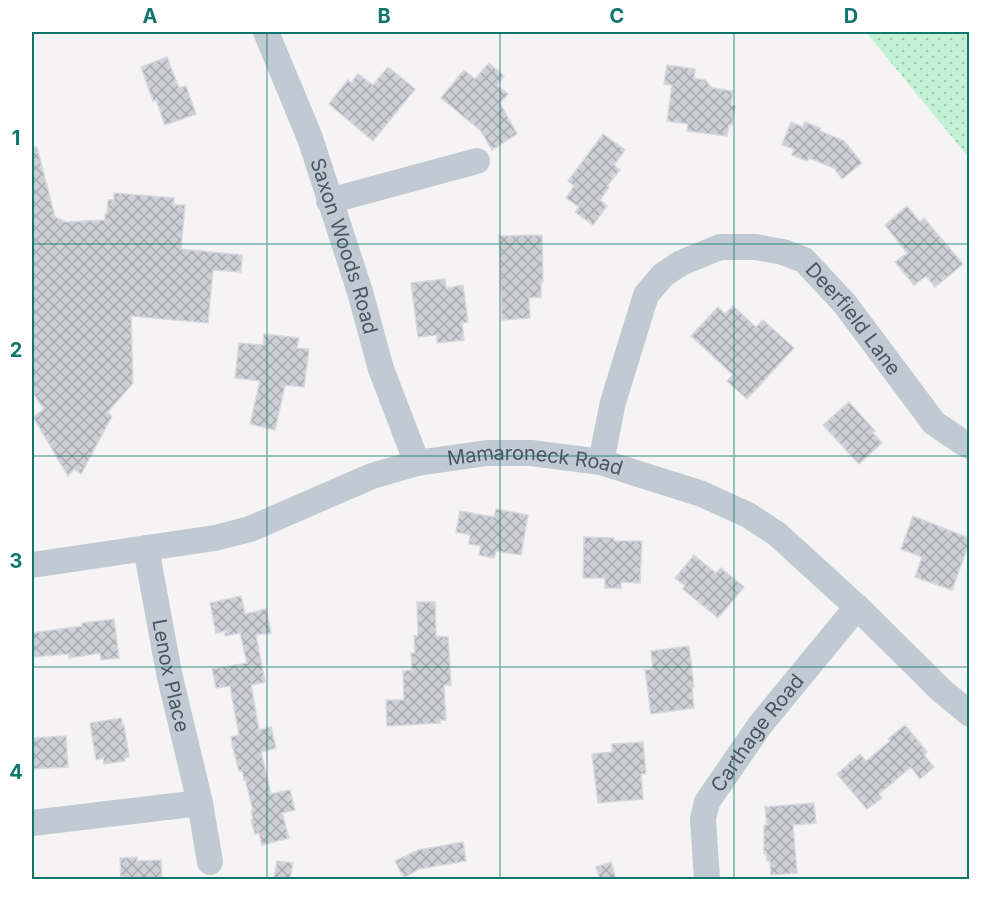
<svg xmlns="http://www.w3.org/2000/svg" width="1001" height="911" font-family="Inter,sans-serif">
<defs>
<pattern id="park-dots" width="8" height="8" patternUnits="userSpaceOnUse" patternTransform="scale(1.5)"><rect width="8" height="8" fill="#c3f1d5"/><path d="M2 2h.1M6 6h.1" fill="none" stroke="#a0c6b0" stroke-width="1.8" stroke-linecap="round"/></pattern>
<pattern id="building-cross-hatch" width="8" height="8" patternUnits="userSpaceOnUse" patternTransform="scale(1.5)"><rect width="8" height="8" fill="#cdcfd5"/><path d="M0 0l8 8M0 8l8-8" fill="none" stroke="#a8abb0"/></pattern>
</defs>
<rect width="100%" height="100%" fill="#f5f3f3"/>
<path fill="url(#park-dots)" d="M 866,32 L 969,32 L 969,158 Z"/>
<path fill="url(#building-cross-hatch)" stroke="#d7d9de" stroke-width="1.5" d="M 167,57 L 179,88 L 186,86 L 196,114 L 165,125 L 156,100 L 153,101 L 141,67 Z
M 489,63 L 504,76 L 497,85 L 508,94 L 500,103 L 517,134 L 492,150 L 481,131 L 441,98 L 464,70 L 475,79 Z
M 667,65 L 695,69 L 694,78 L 705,80 L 712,88 L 733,91 L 731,105 L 735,106 L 732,125 L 729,125 L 727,136 L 687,131 L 688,124 L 667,121 L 672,85 L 664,84 Z
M 388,67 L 415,89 L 373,141 L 329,104 L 348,80 L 351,83 L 358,74 L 373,85 Z
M 791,122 L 803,127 L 805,122 L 820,128 L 820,131 L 844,141 L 862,163 L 842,179 L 834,168 L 809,158 L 807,161 L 792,155 L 794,149 L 782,145 Z
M 603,134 L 625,150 L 614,165 L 620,170 L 607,186 L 609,187 L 600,200 L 607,206 L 593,225 L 575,212 L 579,207 L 566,198 L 574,186 L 568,181 Z
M 32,147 L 37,147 L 55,217 L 66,222 L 105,220 L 105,214 L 107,214 L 108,200 L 114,200 L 114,193 L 174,198 L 174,205 L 185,205 L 181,249 L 242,255 L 241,272 L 213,270 L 208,323 L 131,316 L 133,383 L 107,413 L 112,416 L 81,474 L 74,469 L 68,476 L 33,417 L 44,409 L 32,392 Z
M 907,206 L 920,222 L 924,218 L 963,264 L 935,287 L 926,276 L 914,285 L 895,262 L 907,253 L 885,225 Z
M 542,235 L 543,282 L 541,282 L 541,297 L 529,298 L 530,318 L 502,320 L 499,236 Z
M 445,279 L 446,288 L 463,285 L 468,322 L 462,323 L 464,340 L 437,343 L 437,335 L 418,337 L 411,283 Z
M 733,306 L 756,327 L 763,320 L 794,348 L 747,399 L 727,381 L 733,375 L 691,336 L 718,307 L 725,314 Z
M 264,334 L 299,338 L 297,348 L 309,349 L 304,387 L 285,385 L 275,430 L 250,424 L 260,381 L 235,378 L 239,343 L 263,345 Z
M 849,402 L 875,431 L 873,433 L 882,443 L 859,464 L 823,425 Z
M 496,509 L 528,515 L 521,555 L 496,551 L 494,558 L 479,555 L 481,546 L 469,544 L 470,535 L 456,532 L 460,511 L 494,517 Z
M 913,516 L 969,538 L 969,543 L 952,590 L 915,577 L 922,557 L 901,549 Z
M 584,537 L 614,538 L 614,541 L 642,541 L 640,583 L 621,582 L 621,588 L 605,588 L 605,578 L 583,578 Z
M 694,555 L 716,573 L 721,568 L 744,587 L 718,618 L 683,589 L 685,586 L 675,578 Z
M 241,596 L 245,614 L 266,609 L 271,633 L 256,635 L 265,682 L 253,685 L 252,684 L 251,684 L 259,730 L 271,727 L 276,748 L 261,752 L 271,794 L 290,790 L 295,810 L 282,813 L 289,838 L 262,845 L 259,833 L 255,834 L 251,820 L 253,819 L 251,811 L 253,810 L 245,779 L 244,780 L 242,770 L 239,771 L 232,744 L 231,737 L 239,735 L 230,686 L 216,688 L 212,669 L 247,663 L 240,633 L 225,636 L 225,631 L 216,633 L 210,603 Z
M 417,602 L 435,602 L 436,636 L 448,637 L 451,685 L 444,685 L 446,720 L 440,720 L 440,723 L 387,726 L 386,700 L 404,700 L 403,671 L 412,670 L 411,653 L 415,653 L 414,636 L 418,636 Z
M 114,619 L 119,658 L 101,660 L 100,653 L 69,658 L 69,654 L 32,657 L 32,633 L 82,626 L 82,623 Z
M 689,646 L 694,687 L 692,688 L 694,708 L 651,714 L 645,670 L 653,669 L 651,651 Z
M 121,718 L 123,726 L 124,725 L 129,757 L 124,758 L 125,761 L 104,764 L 103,758 L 96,760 L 90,723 Z
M 905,725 L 927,752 L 924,755 L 934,767 L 920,779 L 911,767 L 879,794 L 882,798 L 867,809 L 837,774 L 860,754 L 866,761 L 890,741 L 888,739 Z
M 66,736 L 68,767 L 33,769 L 32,738 Z
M 643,742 L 646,774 L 641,774 L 643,799 L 598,803 L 592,754 L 612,752 L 612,744 Z
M 814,803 L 816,823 L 793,825 L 797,873 L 771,875 L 770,861 L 767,861 L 766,852 L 764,853 L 764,825 L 767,825 L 765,807 Z
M 463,842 L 466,861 L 419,869 L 404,878 L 395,861 L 418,850 Z
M 137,857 L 137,861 L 161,860 L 162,879 L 121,879 L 120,858 Z
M 277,861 L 293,863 L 290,879 L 274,879 Z
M 611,862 L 616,879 L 600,879 L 596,867 Z"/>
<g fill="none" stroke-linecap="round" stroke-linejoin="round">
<g stroke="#c1cad2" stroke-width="26">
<path id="s1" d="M 266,32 L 310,138 L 360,292 L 381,369 L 417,463"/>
<path d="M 329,201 L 477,161"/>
<path id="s2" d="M 601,462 L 613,402 L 646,295 L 663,275 L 681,263 L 720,247 L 756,247 L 783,252 L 804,260 L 845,304 L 934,423 L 962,442 L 970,446"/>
<path id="s3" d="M 146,548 L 169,673 L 200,803 L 210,862"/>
<path id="s4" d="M 32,565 L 215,538 L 250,529 L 372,476 L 417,463 L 487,453 L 531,453 L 601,462 L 702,494 L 748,515 L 777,534 L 857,607 L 942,691 L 970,714"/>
<path d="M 32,823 L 200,803"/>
<path id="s5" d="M 707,880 L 703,819 L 707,802 L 760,725 L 857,607"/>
</g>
</g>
<path fill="none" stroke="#0f766e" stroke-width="1.5" stroke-opacity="0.55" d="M 267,32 L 267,880M 500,32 L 500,880M 734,32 L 734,880M 32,244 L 970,244M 32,456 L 970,456M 32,667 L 970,667"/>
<g text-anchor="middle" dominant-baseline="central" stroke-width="4.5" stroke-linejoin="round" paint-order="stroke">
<g font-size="20" fill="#4a5661" stroke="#fff">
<text stroke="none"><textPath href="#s1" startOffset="228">Saxon Woods Road</textPath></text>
<text stroke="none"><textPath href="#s2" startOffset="426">Deerfield Lane</textPath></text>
<text stroke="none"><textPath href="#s4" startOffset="520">Mamaroneck Road</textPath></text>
<text stroke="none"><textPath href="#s3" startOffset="130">Lenox Place</textPath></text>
<text stroke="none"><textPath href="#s5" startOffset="164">Carthage Road</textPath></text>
</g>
</g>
<rect width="1001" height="911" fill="none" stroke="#ffffff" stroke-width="66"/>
<rect x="33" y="33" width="935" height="845" fill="none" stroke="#0f766e" stroke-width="2"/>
<g font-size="20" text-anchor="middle" font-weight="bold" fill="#0f766e">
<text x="150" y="23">A</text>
<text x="384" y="23">B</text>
<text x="617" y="23">C</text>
<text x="851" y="23">D</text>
<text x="16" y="145">1</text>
<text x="16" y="357">2</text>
<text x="16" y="568">3</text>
<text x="16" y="779">4</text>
</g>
</svg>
